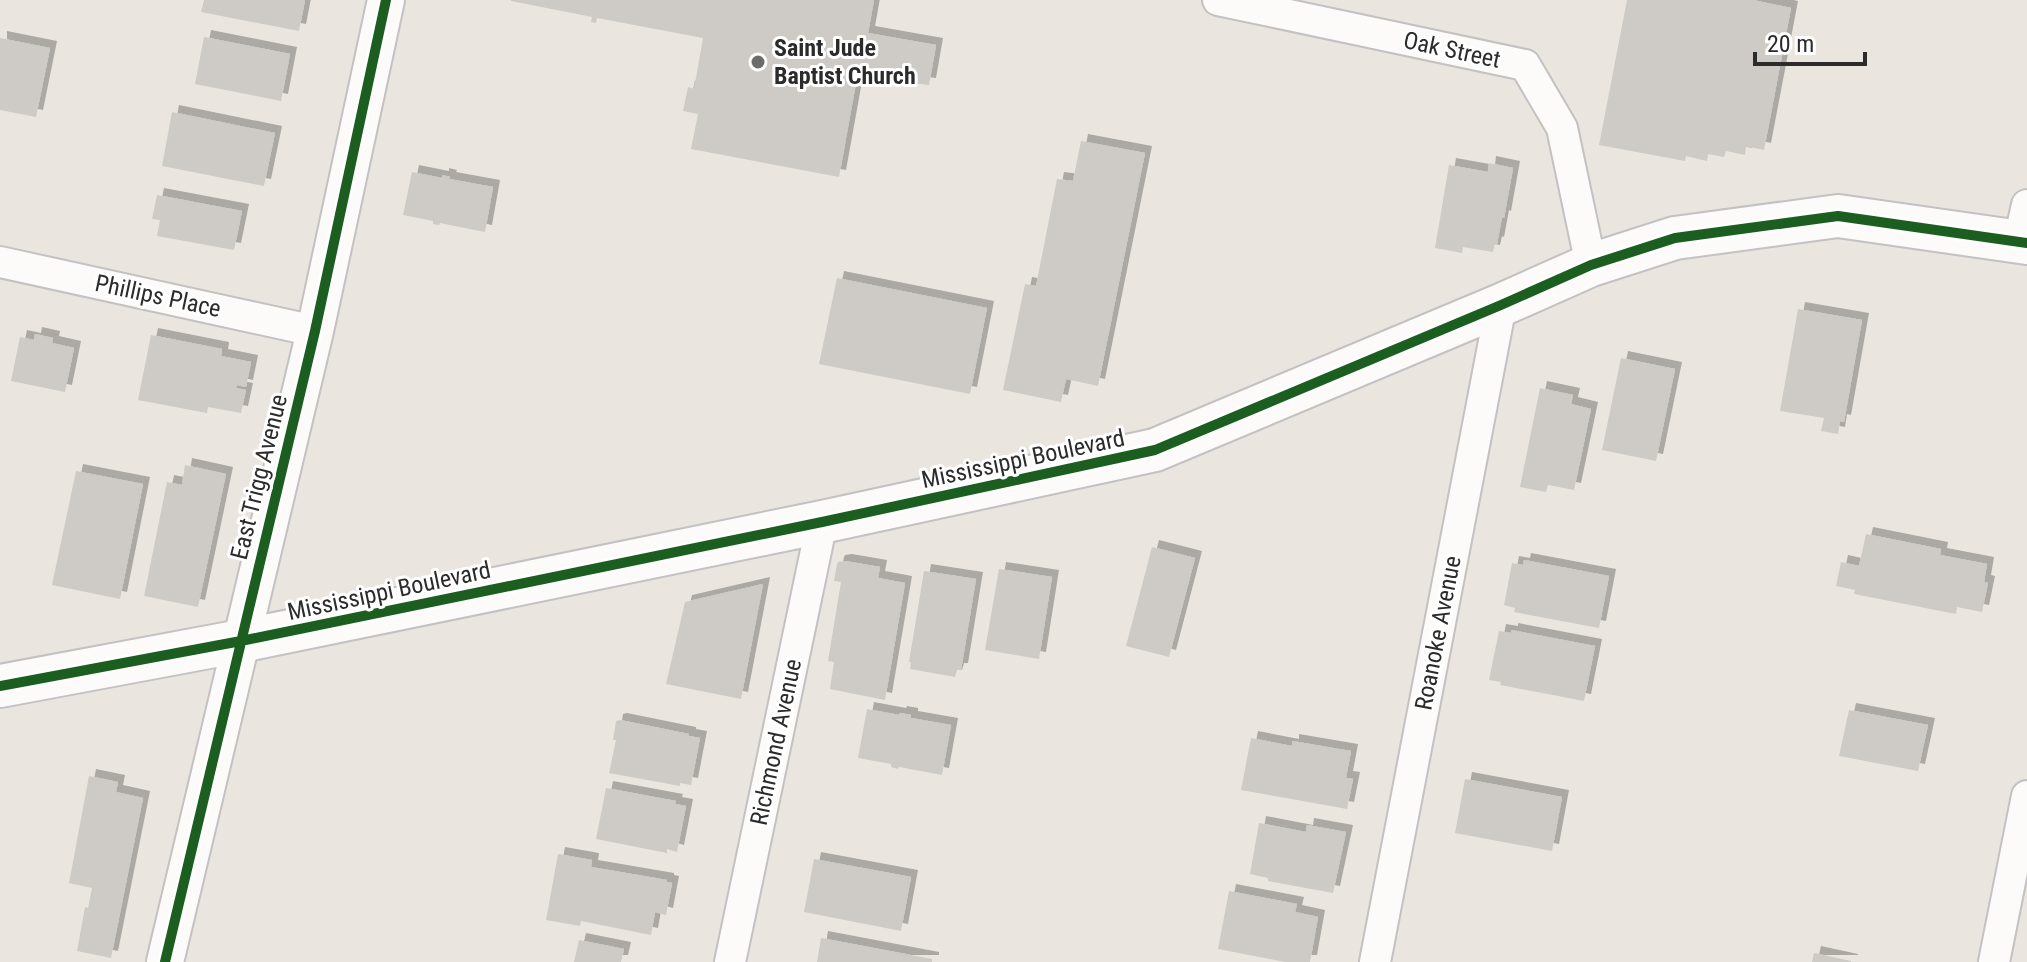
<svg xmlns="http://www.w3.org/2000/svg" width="2027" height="962" font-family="'Roboto Condensed',sans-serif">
<defs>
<filter id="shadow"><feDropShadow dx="7" dy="-7" stdDeviation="0" flood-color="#0004"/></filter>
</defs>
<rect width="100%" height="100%" fill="#eae5df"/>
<path fill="#cecbc7" filter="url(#shadow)" d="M 204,0 L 305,0 L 299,31 L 201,12 Z
M 511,0 L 874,0 L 868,33 L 936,45 L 929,85 L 904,82 L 905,81 L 858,72 L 839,177 L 691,149 L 698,114 L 683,111 L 688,87 L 694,89 L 703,38 L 597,18 L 596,23 L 591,22 L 592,17 L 511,1 Z
M 1627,0 L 1753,0 L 1791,8 L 1764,150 L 1746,146 L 1745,155 L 1726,151 L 1724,157 L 1708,154 L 1707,161 L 1686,156 L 1685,161 L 1599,145 Z
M 204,37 L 290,54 L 281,101 L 195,84 Z
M 0,38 L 50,48 L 36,117 L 0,110 Z
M 172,112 L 275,133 L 264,186 L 162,166 Z
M 1081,141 L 1145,153 L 1098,386 L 1066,379 L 1061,402 L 1003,390 L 1025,284 L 1036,286 L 1057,179 L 1073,181 Z
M 1489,163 L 1513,168 L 1504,218 L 1502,217 L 1497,244 L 1495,243 L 1493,252 L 1463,247 L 1462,253 L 1435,248 L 1449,165 L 1488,172 Z
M 412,172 L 442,178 L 442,175 L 450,177 L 449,179 L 493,187 L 485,232 L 440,223 L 439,225 L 433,224 L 433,221 L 403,215 Z
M 157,195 L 242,211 L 234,250 L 157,236 L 160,220 L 152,219 Z
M 837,278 L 987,308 L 970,394 L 819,364 Z
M 1798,309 L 1862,320 L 1844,422 L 1840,421 L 1838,434 L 1821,431 L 1824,418 L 1780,411 Z
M 35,334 L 53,338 L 52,343 L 74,348 L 65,392 L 11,381 L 20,337 L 34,340 Z
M 151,335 L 222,349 L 221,356 L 251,362 L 246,387 L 237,385 L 236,388 L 246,390 L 241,413 L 208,407 L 207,413 L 138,400 Z
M 1621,358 L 1675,369 L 1656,461 L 1602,450 Z
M 1540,388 L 1573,395 L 1571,404 L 1591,409 L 1574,490 L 1548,485 L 1546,492 L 1520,487 Z
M 185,465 L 226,474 L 198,607 L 144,596 L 167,482 L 182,485 Z
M 76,471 L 143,484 L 120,599 L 52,585 Z
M 1866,534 L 1941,549 L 1940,555 L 1987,564 L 1984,582 L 1988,583 L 1982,612 L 1957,607 L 1956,614 L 1854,594 L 1855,590 L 1836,586 L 1841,562 L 1859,566 Z
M 1152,547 L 1195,558 L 1169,657 L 1126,646 Z
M 1524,560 L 1609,576 L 1599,628 L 1514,612 L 1515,608 L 1504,605 L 1512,563 L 1523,565 Z
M 845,561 L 880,567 L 878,578 L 905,583 L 885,700 L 830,689 L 834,662 L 828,661 L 841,582 L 834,581 L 837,564 L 838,562 Z
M 999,569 L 1052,577 L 1039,659 L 985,650 Z
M 924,571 L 976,579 L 961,670 L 957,670 L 955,677 L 910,669 L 911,662 L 909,662 Z
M 763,584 L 741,699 L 666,684 L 685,602 Z
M 1511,630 L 1595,646 L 1584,701 L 1500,685 L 1501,682 L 1489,680 L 1499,631 L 1511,633 Z
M 867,709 L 899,715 L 900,713 L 911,715 L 911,718 L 951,725 L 942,775 L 899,767 L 898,769 L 891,767 L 891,764 L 858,758 Z
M 1849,710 L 1928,725 L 1918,771 L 1839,756 Z
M 620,720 L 689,734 L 689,736 L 700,738 L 691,785 L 680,783 L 680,786 L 609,773 L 616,740 L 613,740 L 616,721 Z
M 1251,738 L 1292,746 L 1292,741 L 1351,751 L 1346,778 L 1353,779 L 1347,809 L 1241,790 Z
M 89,776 L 118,782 L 116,792 L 143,798 L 111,958 L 77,951 L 85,907 L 88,908 L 92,888 L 69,883 Z
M 1465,779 L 1562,797 L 1552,851 L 1455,833 Z
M 606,788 L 676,801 L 675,804 L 686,806 L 677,852 L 667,849 L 667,853 L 596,839 Z
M 1259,823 L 1306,832 L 1307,825 L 1346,832 L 1333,893 L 1268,881 L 1268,878 L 1250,874 Z
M 558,854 L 592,860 L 591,867 L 667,880 L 667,882 L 672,883 L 666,915 L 655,912 L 651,935 L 581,921 L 580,926 L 546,920 Z
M 814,859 L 911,877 L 901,931 L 804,912 Z
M 1229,891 L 1297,904 L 1295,912 L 1318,917 L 1310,962 L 1285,962 L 1218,949 Z
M 821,938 L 932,959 L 932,962 L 817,962 Z
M 579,940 L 624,949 L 621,962 L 574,962 Z
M 1814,953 L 1851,961 L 1851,962 L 1812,962 Z"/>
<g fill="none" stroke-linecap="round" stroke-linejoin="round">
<defs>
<path id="minor" d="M 1218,0 L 1525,65 L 1562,128 L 1591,265
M 2019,241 L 2027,205
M 0,262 L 315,331
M 730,962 L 822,522
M 1375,962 L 1501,305
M 1994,962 L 2027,796"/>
<path id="tertiary" d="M 165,962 L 315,331 L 386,0"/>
<path id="secondary" d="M 0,686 L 241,641 L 822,522 L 1155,450 L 1501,305 L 1591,265 L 1675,238 L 1838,216 L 2027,243"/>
</defs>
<use href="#minor" stroke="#c3c1c1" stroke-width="34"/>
<use href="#tertiary" stroke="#c3c1c1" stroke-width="40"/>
<use href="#secondary" stroke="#c3c1c1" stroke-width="46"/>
<use href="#minor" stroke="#fcfbfa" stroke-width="30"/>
<use href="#tertiary" stroke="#fcfbfa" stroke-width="36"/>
<use href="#secondary" stroke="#fcfbfa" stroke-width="42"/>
<defs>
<path id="cycleway" d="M 0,686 L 241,641 L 822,522 L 1155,450 L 1501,305 L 1591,265 L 1675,238 L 1838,216 L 2027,243
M 165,962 L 315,331 L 386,0"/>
</defs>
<use href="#cycleway" stroke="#fff" stroke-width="15"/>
<use href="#cycleway" stroke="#1b5e20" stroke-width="10"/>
</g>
<circle fill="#6e6c6a" stroke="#fff" stroke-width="3" cx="758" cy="62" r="8"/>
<g text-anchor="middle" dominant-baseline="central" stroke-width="6" stroke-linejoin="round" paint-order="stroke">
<g font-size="24" font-weight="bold" fill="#2b2b2b" stroke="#fff" text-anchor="start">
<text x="774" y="48">Saint Jude<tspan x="774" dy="28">Baptist Church</tspan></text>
</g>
<g font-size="24" fill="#2b2b2b" stroke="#fff">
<text transform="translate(1452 50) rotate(12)">Oak Street</text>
<text transform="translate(158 296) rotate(12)">Phillips Place</text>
<text transform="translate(1023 459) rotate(-12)">Mississippi Boulevard</text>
<text transform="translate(259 477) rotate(-76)">East Trigg Avenue</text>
<text transform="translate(389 591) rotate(-12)">Mississippi Boulevard</text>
<text transform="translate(1438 633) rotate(-79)">Roanoke Avenue</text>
<text transform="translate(776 742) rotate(-78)">Richmond Avenue</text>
</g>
</g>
<path d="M1755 52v12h110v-12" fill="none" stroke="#2b2b2b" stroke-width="4"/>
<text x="1767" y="52" font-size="24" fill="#2b2b2b" stroke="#ffffff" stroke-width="6" paint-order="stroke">20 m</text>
</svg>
